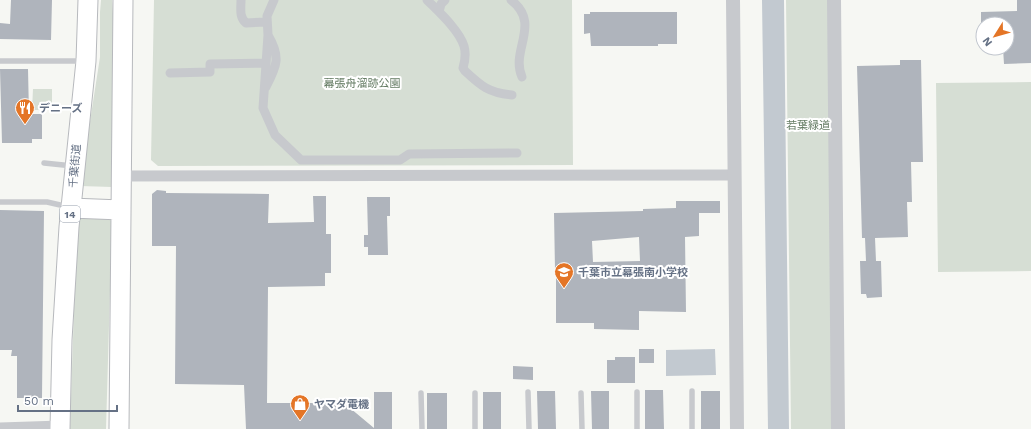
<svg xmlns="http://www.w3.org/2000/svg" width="1031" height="429" font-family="'Work Sans','Noto Sans JP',sans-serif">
<rect width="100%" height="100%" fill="#f6f7f3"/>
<path fill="#d6ded4" d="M 101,0 L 112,0 L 113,14 L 112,187 L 80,186 L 100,57 L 100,12 Z
M 154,0 L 572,0 L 573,165 L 158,166 L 151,160 Z
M 786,0 L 828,0 L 832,429 L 791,429 Z
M 1031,82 L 1031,271 L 938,272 L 936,83 Z
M 33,89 L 52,89 L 52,110 L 32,110 Z
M 79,217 L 111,219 L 112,221 L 106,429 L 70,429 L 77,218 Z"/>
<path fill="#c2c9d0" d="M 762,0 L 784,0 L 789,429 L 768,429 Z
M 715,349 L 716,375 L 666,376 L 666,350 Z"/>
<path fill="#afb4bc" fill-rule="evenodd" d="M 11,0 L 52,0 L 51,40 L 0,39 L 0,23 L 10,24 Z
M 1017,0 L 1031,0 L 1031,63 L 1004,64 L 1003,48 L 1007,48 L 1007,24 L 981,24 L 981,12 L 1017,11 Z
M 590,12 L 677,12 L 677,44 L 658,44 L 658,46 L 591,46 L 590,33 L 584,34 L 584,14 L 590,14 Z
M 900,60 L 921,60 L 923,162 L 911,162 L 912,202 L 907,202 L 908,237 L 875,238 L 876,261 L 881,261 L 882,297 L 867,298 L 866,294 L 861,294 L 860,261 L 866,261 L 865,238 L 862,238 L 857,66 L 900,65 Z
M 0,69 L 28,69 L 29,114 L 42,114 L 42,139 L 32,139 L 32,143 L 2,143 Z
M 157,190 L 166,191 L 166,193 L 269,194 L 268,223 L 314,222 L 313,196 L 326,196 L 326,234 L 331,234 L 331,273 L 325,273 L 325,286 L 268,287 L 267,403 L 344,403 L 374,428 L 374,392 L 392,392 L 392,429 L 246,429 L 244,385 L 175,384 L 176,246 L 152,246 L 152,194 Z
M 367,197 L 390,197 L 390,216 L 387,216 L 388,255 L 368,255 L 368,247 L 364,247 L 364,235 L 368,235 Z
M 676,201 L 720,201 L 720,213 L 699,213 L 699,236 L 685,237 L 686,312 L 639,311 L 639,330 L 594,329 L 594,323 L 556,323 L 556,269 L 555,270 L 554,213 L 643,211 L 643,209 L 676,208 ZM 639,237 L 640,261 L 593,262 L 592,241 Z
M 0,210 L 44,211 L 42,398 L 17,398 L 17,356 L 11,356 L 12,350 L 0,350 Z
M 639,349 L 654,349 L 654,363 L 639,363 Z
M 615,357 L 635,357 L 635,383 L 607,383 L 607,360 L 615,360 Z
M 513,366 L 533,367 L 533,380 L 513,379 Z
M 645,390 L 663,390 L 664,429 L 645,429 Z
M 537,391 L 555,391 L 556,429 L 538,429 Z
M 591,391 L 609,391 L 609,429 L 592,429 Z
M 701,391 L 720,391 L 720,429 L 701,429 Z
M 483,392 L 501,392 L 501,429 L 483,429 Z
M 427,393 L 447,393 L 447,429 L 427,429 Z"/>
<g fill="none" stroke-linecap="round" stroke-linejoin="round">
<defs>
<path id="trunk" d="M 71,208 L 121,210
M 60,429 L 62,340 L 69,227 L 86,61 L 88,0
M 119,429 L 123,0"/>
</defs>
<use href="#trunk" stroke="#b7b9bd" stroke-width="21"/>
<path stroke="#c7c9cd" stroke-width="5.5" d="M 0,61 L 84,61
M 44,163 L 73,166
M 0,202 L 47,202 L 69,207
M 528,392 L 529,429
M 637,392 L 637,429
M 421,393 L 422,429
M 475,393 L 475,429
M 581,393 L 582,429
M 692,429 L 692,391"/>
<path stroke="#c7c9cd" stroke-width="9" d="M 241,0 C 241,9 239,17 246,23 L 266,22
M 274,0 L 267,16 L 268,35 L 263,108 L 275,135 L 301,160 L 400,160 L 409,154 L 517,153
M 427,0 C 439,12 459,30 464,46 C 466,53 465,61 463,68 L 465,71 C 481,86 489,93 512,95
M 511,0 C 542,24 510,50 522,77
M 439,12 L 441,4 L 445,0
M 170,73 L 210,72 L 210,64 L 266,63
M 266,87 C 277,66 281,57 268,35"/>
<path stroke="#c7c9cd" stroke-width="11" d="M 121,176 L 735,175
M 0,428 L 61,426"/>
<path stroke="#c7c9cd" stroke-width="14" d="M 733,0 L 737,429
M 834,0 L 838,429"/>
<use href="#trunk" stroke="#fff" stroke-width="19"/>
</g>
<defs>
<symbol id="restaurant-pin" viewBox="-11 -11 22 30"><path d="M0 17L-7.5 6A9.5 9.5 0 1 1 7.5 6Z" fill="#e47526" stroke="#fff"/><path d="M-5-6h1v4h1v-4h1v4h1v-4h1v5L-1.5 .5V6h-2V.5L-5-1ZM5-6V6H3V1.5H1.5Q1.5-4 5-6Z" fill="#fff"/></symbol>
<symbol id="school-pin" viewBox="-11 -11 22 30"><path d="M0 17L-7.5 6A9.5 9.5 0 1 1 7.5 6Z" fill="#e47526" stroke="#fff"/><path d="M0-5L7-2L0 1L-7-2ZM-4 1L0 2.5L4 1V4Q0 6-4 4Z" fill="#fff"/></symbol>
<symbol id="shop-pin" viewBox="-11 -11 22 30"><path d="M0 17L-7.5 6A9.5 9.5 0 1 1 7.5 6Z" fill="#e47526" stroke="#fff"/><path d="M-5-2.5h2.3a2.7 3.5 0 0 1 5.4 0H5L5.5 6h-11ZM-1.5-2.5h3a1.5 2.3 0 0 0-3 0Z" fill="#fff"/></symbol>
</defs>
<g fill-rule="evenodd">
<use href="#restaurant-pin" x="14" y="97" width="22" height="30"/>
<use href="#school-pin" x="553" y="261" width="22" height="30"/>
<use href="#shop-pin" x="289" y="393" width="22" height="30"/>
</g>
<g text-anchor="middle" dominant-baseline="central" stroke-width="4" stroke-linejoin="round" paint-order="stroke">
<rect fill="#fff" stroke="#939caa" stroke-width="1" x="60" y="206" width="20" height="16" rx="3"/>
<g font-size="10" font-weight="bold" fill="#657185">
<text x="70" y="214">14</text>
</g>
<g font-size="11" fill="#657c64" stroke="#fff">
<text x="362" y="83">幕張舟溜跡公園</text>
<text x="808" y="125">若葉緑道</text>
</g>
<g font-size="11" font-weight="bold" fill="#657185" stroke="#fff" text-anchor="start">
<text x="39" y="108">デニーズ</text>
<text x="578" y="272">千葉市立幕張南小学校</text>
<text x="314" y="404">ヤマダ電機</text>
</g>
<g font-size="11" fill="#657185" stroke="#fff">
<text transform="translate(75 166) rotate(-85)">千葉街道</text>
</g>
</g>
<g transform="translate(995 36) rotate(233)"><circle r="19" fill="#ffffff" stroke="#c1c6ce"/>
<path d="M0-3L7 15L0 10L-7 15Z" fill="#e47526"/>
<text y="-6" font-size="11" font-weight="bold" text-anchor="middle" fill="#657185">N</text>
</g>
<path d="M18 405v6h99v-6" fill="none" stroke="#657185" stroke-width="2"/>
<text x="24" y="405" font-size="12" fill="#657185" stroke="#ffffff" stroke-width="3" paint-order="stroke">50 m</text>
</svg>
